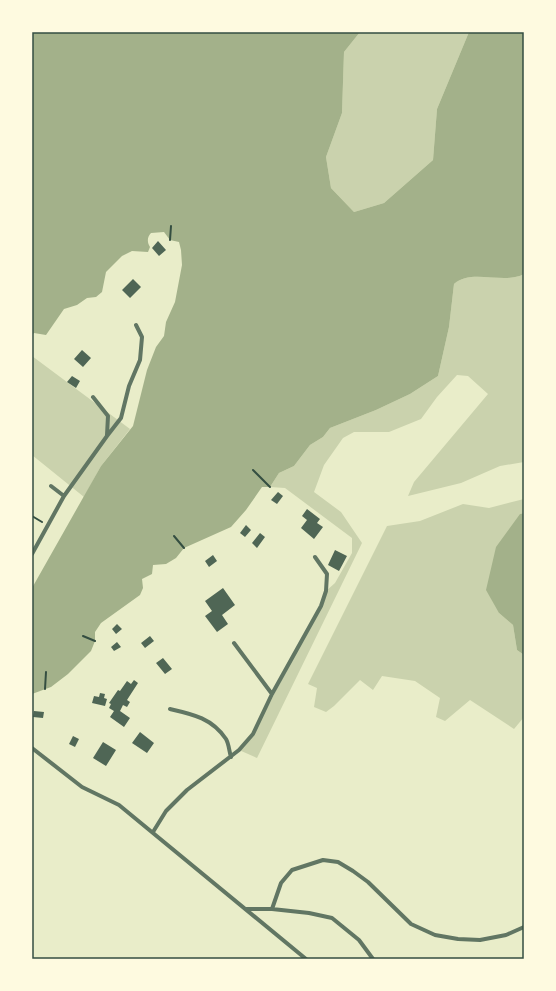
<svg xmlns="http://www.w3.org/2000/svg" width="556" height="991" font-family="'Work Sans',sans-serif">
<rect width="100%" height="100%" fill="#e9edc9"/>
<path fill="#cad2ad" d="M 360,32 L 469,32 L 437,109 L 433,160 L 384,203 L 354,212 L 331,188 L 326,157 L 342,113 L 344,52 Z
M 524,274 L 524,462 L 500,466 L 461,483 L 408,496 L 414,482 L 488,394 L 468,376 L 457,375 L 437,397 L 421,419 L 389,432 L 354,432 L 343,438 L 324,465 L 314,492 L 341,512 L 362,543 L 257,758 L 239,750 L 253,734 L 321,606 L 326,591 L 335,583 L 352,553 L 352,538 L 285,488 L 270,487 L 279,473 L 294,466 L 310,445 L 323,437 L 330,428 L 376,410 L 410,394 L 438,376 L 449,327 L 454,284 C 471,268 504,285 524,274 Z
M 32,356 L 130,429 L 101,466 L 84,497 L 32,455 Z
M 524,499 L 524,513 L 520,514 L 499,613 L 513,625 L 517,650 L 524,655 L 524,717 L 514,729 L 470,700 L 445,721 L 436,717 L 440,698 L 415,681 L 382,676 L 373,690 L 360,680 L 334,706 L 326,712 L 314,707 L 317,688 L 308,684 L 387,526 L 420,521 L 463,504 L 489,508 Z"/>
<path fill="#a3b18a" d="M 32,32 L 360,32 L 344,52 L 342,113 L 326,157 L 331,188 L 354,212 L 384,203 L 433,160 L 437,109 L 469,32 L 524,32 L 524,274 C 504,285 471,268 454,284 L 449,327 L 438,376 L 410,394 L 376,410 L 330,428 L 323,437 L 310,445 L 294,466 L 279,473 L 270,487 L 262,487 L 246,510 L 231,527 L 184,548 L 176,558 L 166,564 L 153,565 L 152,574 L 142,579 L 143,588 L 140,595 L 101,623 L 95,632 L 95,641 L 91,651 L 68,674 L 51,687 L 32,694 L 32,588 L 101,466 L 133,426 L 147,370 L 156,347 L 164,336 L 166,322 L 175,302 L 182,265 L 181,250 L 179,242 L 170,240 L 164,232 L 151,233 C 147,237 147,242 150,247 L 148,252 L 132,251 L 122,256 L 106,272 L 102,292 L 96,297 L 87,298 L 77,305 L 64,309 L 46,335 L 34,333 L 32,335 Z
M 524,513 L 524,655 L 517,650 L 513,625 L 499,613 L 486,590 L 496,547 L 520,514 Z"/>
<path fill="#4f6655" d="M 158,241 L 166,250 L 159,256 L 152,248 Z
M 133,279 L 141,287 L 130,298 L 122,290 Z
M 82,350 L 91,358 L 83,367 L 74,359 Z
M 72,376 L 80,381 L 76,388 L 67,382 Z
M 278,492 L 283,496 L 277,504 L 271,500 Z
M 307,509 L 320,519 L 317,523 L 323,527 L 314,539 L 301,528 L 307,520 L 302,516 Z
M 246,525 L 251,530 L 245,537 L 240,533 Z
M 260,533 L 265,537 L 257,548 L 252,543 Z
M 335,550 L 347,556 L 339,571 L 328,565 Z
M 213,555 L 217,561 L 209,567 L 205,561 Z
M 223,588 L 235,605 L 222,615 L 228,624 L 217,632 L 205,616 L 212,611 L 205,601 Z
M 117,624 L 122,629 L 116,634 L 112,629 Z
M 150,636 L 154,641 L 145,648 L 141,643 Z
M 117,642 L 121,647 L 114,651 L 111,647 Z
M 163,658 L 172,669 L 165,674 L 156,663 Z
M 134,680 L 138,683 L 127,700 L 130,702 L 127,707 L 123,705 L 120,711 L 130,718 L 124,727 L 110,717 L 114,711 L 109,708 L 111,704 L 109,703 L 118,690 L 120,691 L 127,681 L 131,684 Z
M 100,693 L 105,694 L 104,698 L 107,699 L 105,706 L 92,703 L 94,696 L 99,697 Z
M 34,711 L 44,712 L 43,718 L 33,717 Z
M 140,732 L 154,743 L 147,753 L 132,743 Z
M 73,736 L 79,739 L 75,747 L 69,744 Z
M 103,742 L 116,750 L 106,766 L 93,758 Z"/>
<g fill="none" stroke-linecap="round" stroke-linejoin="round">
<path stroke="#344e41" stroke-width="2" d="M 170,240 L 171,226
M 253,470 L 270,487
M 32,516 L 42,522
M 174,536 L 184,548
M 83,636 L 95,641
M 45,689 L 46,672"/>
<path stroke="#617663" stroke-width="4" d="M 93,397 L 108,416 L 107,435
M 51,486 L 64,496
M 32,554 L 64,496 L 107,436 L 121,418 L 129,386 L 140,360 L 142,337 L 136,325
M 234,643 L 272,694
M 170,709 C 192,714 212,718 226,739 C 229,744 229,751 231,757
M 32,748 L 82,787 L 119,805 L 306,959
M 153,832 L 166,811 L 187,790 L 239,750 L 253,734 L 272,694 L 321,606 L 326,591 L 327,574 L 315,557
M 246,909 L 272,909 L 309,913 L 332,918 L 359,940 L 373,959
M 272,909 L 281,883 L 292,870 L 323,860 L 338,862 L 353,871 L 368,882 L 411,924 L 435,935 L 458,939 L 480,940 L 506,935 L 524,927"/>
</g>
<rect width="556" height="991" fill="none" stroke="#fefae0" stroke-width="66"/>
<rect x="33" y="33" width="490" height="925" fill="none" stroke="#344e41" stroke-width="1.5"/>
</svg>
